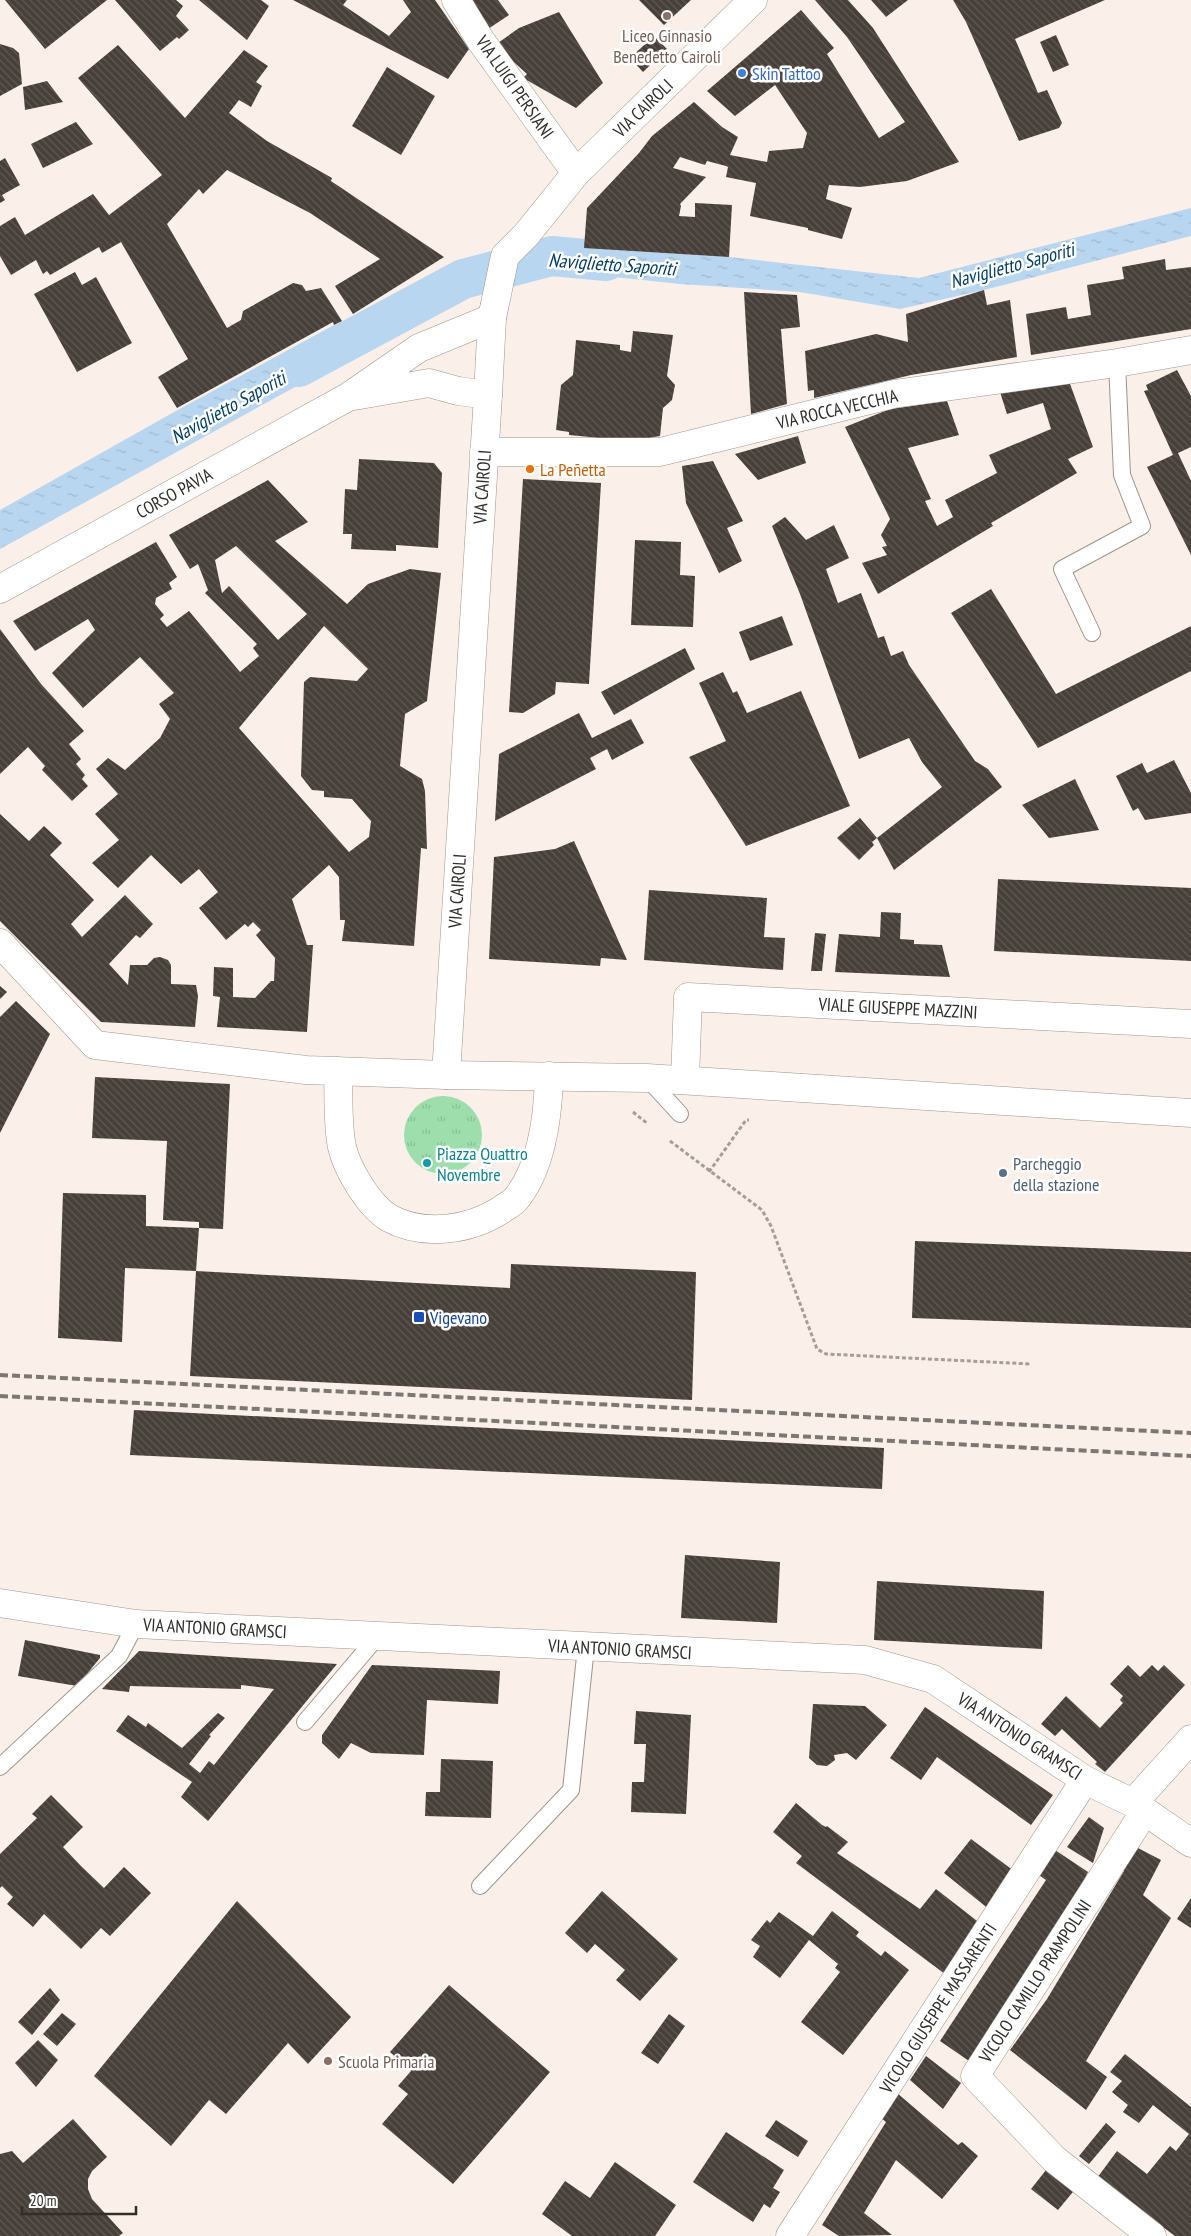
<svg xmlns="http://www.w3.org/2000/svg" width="1191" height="2236" font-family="'PT Sans Narrow',sans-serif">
<defs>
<pattern id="grass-tufts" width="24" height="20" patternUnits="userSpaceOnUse" patternTransform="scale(1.25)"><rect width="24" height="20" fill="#9ddeac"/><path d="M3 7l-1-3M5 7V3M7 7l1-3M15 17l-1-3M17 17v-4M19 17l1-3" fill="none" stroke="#88bf94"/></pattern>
<pattern id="water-ripples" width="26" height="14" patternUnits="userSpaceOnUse" patternTransform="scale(1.25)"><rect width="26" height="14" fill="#b9d6f1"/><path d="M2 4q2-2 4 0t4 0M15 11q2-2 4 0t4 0" fill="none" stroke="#9fb8cf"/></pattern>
<pattern id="building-back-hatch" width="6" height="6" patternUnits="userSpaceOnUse" patternTransform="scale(1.25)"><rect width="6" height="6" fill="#473f39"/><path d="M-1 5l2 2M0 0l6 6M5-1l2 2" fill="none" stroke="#5f5954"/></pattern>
</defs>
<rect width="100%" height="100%" fill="#faf0e9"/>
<path fill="url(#grass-tufts)" d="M404 1135a39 39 0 1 1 78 0a39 39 0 1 1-78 0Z"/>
<path fill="url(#water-ripples)" d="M 1191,208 L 1191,236 L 984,290 L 900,309 L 800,292 L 680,284 L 549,270 L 555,244 L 617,250 L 729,257 L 919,278 Z
M 466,262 L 460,293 L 381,341 L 363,322 Z
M 334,325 L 343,333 L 355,354 L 0,549 L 0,510 L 174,412 Z"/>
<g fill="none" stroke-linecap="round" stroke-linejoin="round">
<path stroke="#b9d6f1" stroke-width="40" d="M 299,367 L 463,279 L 552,256 L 606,261"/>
</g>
<path fill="url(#building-back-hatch)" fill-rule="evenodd" d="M 5,0 L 107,0 L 45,49 Z
M 115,0 L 176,0 L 183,6 L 176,16 L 189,30 L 179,39 L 177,37 L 160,51 Z
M 199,0 L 261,0 L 269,6 L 247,40 Z
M 293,0 L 347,0 L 343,5 L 389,36 L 411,12 L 403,0 L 435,0 L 469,49 L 448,79 Z
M 465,0 L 498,0 L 509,15 L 485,31 Z
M 639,0 L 691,0 L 664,25 Z
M 815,0 L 848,0 L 873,28 L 959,162 L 907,181 L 860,187 L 829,185 L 826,199 L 852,208 L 842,239 L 808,230 L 808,228 L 750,216 L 756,183 L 726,177 L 728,167 L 726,166 L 707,161 L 705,165 L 680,157 L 673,168 L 706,177 L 680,204 L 681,206 L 679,216 L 695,217 L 695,203 L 732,205 L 729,257 L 584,248 L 587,208 L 639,153 L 652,136 L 694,102 L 722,127 L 738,137 L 730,155 L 767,162 L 769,151 L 803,148 L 807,133 L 775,85 L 735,116 L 707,91 L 801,10 L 834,48 L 827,54 L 879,138 L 905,122 L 847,37 Z
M 871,0 L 908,0 L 886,17 Z
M 953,0 L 1105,0 L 1015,39 L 1038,93 L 1047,90 L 1062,123 L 1059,128 L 1019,141 L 966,22 Z
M 559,12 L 603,83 L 576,108 L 523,78 L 527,74 L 495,45 L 519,28 Z
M 1056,35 L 1069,65 L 1053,72 L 1040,42 Z
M 654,36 L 667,49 L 643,72 L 630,58 Z
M 0,44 L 13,48 L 19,53 L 22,84 L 0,96 Z
M 118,45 L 185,118 L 244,50 L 268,66 L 256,82 L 262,86 L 251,107 L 239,100 L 229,113 L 267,141 L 332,178 L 331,181 L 444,257 L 353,314 L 335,286 L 380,259 L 310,213 L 227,170 L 203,194 L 199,189 L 167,224 L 227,328 L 241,320 L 243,311 L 293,283 L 302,285 L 306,291 L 321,288 L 342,321 L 334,325 L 333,322 L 177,408 L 158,377 L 188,359 L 121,242 L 102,253 L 99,247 L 50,275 L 47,271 L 43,274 L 36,260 L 11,275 L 0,256 L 0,226 L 15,217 L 25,235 L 93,194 L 109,215 L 162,175 L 78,78 Z
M 387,67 L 435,96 L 401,155 L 352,126 Z
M 47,81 L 63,102 L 25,110 L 23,87 Z
M 76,122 L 93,144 L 43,168 L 31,144 Z
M 5,158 L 20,185 L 2,195 L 5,200 L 0,203 L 0,161 Z
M 1165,259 L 1166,270 L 1191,267 L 1191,329 L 1031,355 L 1026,314 L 1066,307 L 1068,319 L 1091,315 L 1087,285 L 1124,279 L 1122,267 Z
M 75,272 L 82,285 L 96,277 L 132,343 L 77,372 L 34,294 Z
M 984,290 L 987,305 L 1010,300 L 1017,357 L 911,375 L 814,398 L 814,390 L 808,391 L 805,351 L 876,334 L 908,342 L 906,314 Z
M 744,292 L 797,295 L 800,327 L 781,329 L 787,404 L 751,414 Z
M 633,331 L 673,335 L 667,376 L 675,385 L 672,400 L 663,408 L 660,436 L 631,441 L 569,435 L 569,432 L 556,430 L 561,385 L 573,375 L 576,340 L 620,345 L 620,350 L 631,352 Z
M 1177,370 L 1191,396 L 1191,447 L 1178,453 L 1191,481 L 1191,555 L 1147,467 L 1173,455 L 1144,391 L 1148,390 L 1146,385 Z
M 1069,381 L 1093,447 L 1068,459 L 1077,473 L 991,523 L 993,526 L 878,594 L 862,563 L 887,555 L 882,547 L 887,546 L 881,535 L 890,519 L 845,427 L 890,409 L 947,401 L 959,435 L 908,448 L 931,499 L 925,501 L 937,526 L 953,517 L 945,500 L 997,473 L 989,455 L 1051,429 L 1043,403 L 1007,414 L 1000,392 Z
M 798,436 L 806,463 L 758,480 L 735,454 Z
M 359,459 L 434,463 L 442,473 L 438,548 L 396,545 L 396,551 L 351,549 L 352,534 L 343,534 L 345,489 L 357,490 Z
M 713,461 L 743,521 L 727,528 L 742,561 L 719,573 L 686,503 L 682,466 Z
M 523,479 L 601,483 L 589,684 L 556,682 L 555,694 L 523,713 L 509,712 Z
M 268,480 L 308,522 L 275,541 L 347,604 L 368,584 L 410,569 L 441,573 L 427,701 L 405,714 L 400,766 L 422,779 L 425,791 L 427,849 L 421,848 L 414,946 L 342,941 L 345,920 L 340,920 L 339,877 L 329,865 L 292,899 L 307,945 L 313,945 L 307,1032 L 217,1027 L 220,997 L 213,996 L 214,967 L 233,968 L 233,997 L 255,998 L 271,981 L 274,981 L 275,958 L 256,935 L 261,930 L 253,922 L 248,927 L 245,924 L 226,940 L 199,908 L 218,892 L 199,869 L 181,884 L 151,855 L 118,888 L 92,863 L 119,840 L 95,814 L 118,794 L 96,769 L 108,758 L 125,770 L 160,738 L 170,719 L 159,704 L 174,693 L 140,657 L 83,708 L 52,673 L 95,630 L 88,619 L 35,651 L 13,621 L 156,542 L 177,577 L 169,583 L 172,589 L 156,598 L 155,604 L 164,615 L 160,619 L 167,627 L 189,611 L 240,672 L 259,656 L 253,648 L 257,644 L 205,593 L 208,590 L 198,564 L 190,569 L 169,535 ZM 236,546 L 307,614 L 278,640 L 229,586 L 222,593 L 215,560 ZM 324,626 L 368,669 L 357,681 L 310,677 L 304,682 L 301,776 L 312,790 L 324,791 L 324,797 L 352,799 L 371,821 L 369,837 L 349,852 L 239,728 Z
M 785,517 L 806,540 L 834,525 L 849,558 L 826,569 L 838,603 L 861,593 L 877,635 L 878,638 L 884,636 L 891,656 L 903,651 L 909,665 L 975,761 L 988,769 L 1002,787 L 894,870 L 877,838 L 942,787 L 922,762 L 909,738 L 859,759 L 800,594 L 772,526 Z
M 635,540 L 681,542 L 680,575 L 695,576 L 693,627 L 631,625 Z
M 991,589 L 1056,694 L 1191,626 L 1191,671 L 1038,748 L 951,613 Z
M 782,616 L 793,645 L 750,661 L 739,632 Z
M 0,629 L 41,684 L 84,731 L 69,744 L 81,759 L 76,764 L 85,775 L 82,779 L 88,786 L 72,801 L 42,770 L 45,766 L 28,747 L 0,774 Z
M 685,648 L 695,669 L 614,715 L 601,692 Z
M 723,672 L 733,693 L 737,691 L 747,713 L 801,691 L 850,806 L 746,846 L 689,757 L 726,741 L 699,683 Z
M 579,713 L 592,738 L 631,719 L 644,743 L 612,760 L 607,749 L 590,758 L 596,769 L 495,821 L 499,754 Z
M 1174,760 L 1191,793 L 1191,813 L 1145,820 L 1138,808 L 1133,811 L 1116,776 L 1142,763 L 1147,773 Z
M 1075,779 L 1099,830 L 1049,838 L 1022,805 Z
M 0,814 L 29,841 L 44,826 L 62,843 L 50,855 L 94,900 L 71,924 L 82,937 L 125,895 L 153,924 L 140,938 L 136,935 L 109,964 L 128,985 L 130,965 L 147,965 L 154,958 L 160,957 L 168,960 L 171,965 L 171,984 L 196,985 L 198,996 L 195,1027 L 101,1022 L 0,921 Z
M 860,818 L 877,838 L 872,842 L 874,845 L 859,860 L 837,838 Z
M 574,841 L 627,960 L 601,958 L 600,966 L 489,959 L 494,857 L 555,849 Z
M 998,879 L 1191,888 L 1191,961 L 994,951 Z
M 649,890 L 767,898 L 764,937 L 785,938 L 783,970 L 644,960 Z
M 881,912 L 901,913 L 900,939 L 914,940 L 914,944 L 942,945 L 950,977 L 835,972 L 839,934 L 880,937 Z
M 815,933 L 826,934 L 822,971 L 811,971 Z
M 0,986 L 7,992 L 0,999 Z
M 16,1001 L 50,1034 L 0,1133 L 0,1017 Z
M 95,1077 L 230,1084 L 223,1229 L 199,1228 L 199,1222 L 163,1220 L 167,1141 L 92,1138 Z
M 63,1193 L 146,1195 L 146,1226 L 199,1228 L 196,1271 L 125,1268 L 122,1342 L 58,1338 Z
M 915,1241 L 1191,1252 L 1191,1328 L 912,1318 Z
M 511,1264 L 696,1272 L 692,1400 L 190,1376 L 196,1271 L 510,1288 Z
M 134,1410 L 884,1448 L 882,1489 L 130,1455 Z
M 685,1555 L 780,1562 L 777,1623 L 681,1618 Z
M 877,1581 L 1044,1591 L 1042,1649 L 874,1640 Z
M 25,1640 L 100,1655 L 100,1658 L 77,1686 L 18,1676 Z
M 139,1651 L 337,1664 L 208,1821 L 181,1797 L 192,1782 L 116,1731 L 128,1715 L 146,1727 L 148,1723 L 182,1748 L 218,1713 L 225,1718 L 209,1735 L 211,1736 L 189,1764 L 200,1773 L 209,1761 L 214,1765 L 274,1689 L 241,1685 L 241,1689 L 130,1686 L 129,1692 L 102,1689 Z
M 372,1665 L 500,1671 L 498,1704 L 427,1700 L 424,1755 L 371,1753 L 351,1743 L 339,1759 L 322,1743 L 322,1735 Z
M 1128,1665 L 1140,1677 L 1152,1665 L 1158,1671 L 1164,1665 L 1185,1685 L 1105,1772 L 1095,1764 L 1097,1762 L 1062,1729 L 1055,1736 L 1041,1724 L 1066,1696 L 1100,1728 L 1123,1703 L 1120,1700 L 1123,1696 L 1110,1684 Z
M 813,1704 L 865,1706 L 887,1725 L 856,1760 L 847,1753 L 834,1755 L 835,1760 L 827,1766 L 817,1765 L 809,1758 Z
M 925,1707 L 1053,1795 L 1031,1825 L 937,1757 L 921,1780 L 890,1758 Z
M 636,1711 L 691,1715 L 686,1814 L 631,1812 L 632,1782 L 644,1782 L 646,1744 L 634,1744 Z
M 441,1759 L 493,1761 L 491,1818 L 425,1816 L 426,1792 L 440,1792 Z
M 51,1795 L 83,1827 L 63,1847 L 81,1866 L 104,1888 L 124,1867 L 151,1893 L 110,1936 L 101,1928 L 81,1949 L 44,1914 L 33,1927 L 7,1904 L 13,1897 L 2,1886 L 0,1888 L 0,1854 L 37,1818 L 32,1814 Z
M 796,1803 L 822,1825 L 826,1827 L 827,1826 L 848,1842 L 837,1853 L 920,1909 L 936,1889 L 981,1924 L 945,1974 L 796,1863 L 802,1856 L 773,1832 Z
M 1089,1817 L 1104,1828 L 1093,1863 L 1067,1847 Z
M 971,1839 L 1014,1871 L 990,1910 L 944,1873 Z
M 1049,1846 L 1088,1872 L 1060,1926 L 969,2061 L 940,2041 L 1046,1880 L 1033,1871 Z
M 1134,1846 L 1161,1860 L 1143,1895 L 1171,1918 L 1086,2061 L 1107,2077 L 1086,2110 L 1010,2050 L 1047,1999 L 1124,1871 L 1121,1870 Z
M 602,1891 L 678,1959 L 640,2001 L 616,1980 L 625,1970 L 595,1944 L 587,1953 L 565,1933 Z
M 1191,1898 L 1191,1928 L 1177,1919 Z
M 237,1901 L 351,2017 L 308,2064 L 288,2043 L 226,2114 L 209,2100 L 171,2146 L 94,2076 Z
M 832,1911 L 859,1932 L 856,1936 L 881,1956 L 885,1951 L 909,1970 L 843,2055 L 801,2022 L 840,1972 L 835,1968 L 838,1964 L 809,1940 L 780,1978 L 753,1957 L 760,1946 L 751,1940 L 767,1920 L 770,1923 L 779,1912 L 813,1936 Z
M 449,1985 L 550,2072 L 453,2184 L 382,2124 L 408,2094 L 398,2086 L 411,2071 L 390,2052 Z
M 50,1988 L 60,2000 L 32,2035 L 18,2022 Z
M 62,2013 L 76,2024 L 57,2046 L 43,2034 Z
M 669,2014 L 685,2026 L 658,2064 L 641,2053 Z
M 38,2040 L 58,2060 L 36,2087 L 15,2063 Z
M 1125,2054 L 1191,2107 L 1191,2236 L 1175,2236 L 1097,2178 L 1117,2151 L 1147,2174 L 1170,2146 L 1176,2151 L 1189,2134 L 1153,2105 L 1139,2123 L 1123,2112 L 1128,2105 L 1112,2092 L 1122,2081 L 1110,2072 Z
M 926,2056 L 961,2083 L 943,2109 L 910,2080 Z
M 897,2093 L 958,2145 L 962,2142 L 978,2156 L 942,2199 L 896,2160 L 864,2213 L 892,2235 L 839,2236 L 822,2225 L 886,2122 L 880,2117 Z
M 73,2119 L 107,2157 L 92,2171 L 88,2179 L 88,2189 L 92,2199 L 123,2233 L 119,2236 L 0,2236 L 0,2154 L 12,2151 L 23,2163 Z
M 776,2120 L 808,2141 L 798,2157 L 765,2136 Z
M 1106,2123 L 1116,2132 L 1089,2164 L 1079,2156 Z
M 726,2132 L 784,2170 L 773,2188 L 780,2192 L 770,2208 L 764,2204 L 753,2222 L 693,2182 Z
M 615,2162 L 676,2205 L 655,2236 L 572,2236 L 542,2214 L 565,2181 L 590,2198 Z
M 1050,2165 L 1077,2187 L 1058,2210 L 1031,2189 Z"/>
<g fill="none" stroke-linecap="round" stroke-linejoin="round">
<defs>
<path id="service" d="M 1092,633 L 1062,569 L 1142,526 L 1122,475 L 1117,363
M 647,1078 L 680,1114
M 305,1722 L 378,1636
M 0,1767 L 119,1656 L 136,1624
M 480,1886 L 571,1790 L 586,1647"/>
<path id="minor" d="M 456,0 L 481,41 L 576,173
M 488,395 L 492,318 L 505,256 L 526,235 L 576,173 L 753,0
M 484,452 L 660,452 L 894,394 L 1117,363 L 1191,350
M 0,943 L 95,1045 L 306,1070 L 446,1075
M 338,1071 C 339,1096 337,1123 342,1147 C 347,1169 369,1206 389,1218 C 424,1237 470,1230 501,1210 C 506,1206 513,1203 516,1199 C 542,1167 548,1116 549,1076
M 685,1080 L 688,997 L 1191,1024
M 0,1603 L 136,1624 L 865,1660 L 933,1679 L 1085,1780 L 1133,1803 L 1191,1843
M 1133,1803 L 1191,1739
M 1145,1811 L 975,2076 L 1054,2159 L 1152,2236
M 790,2236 L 1085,1780"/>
<path id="tertiary" d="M 348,397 L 429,383 L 458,391 L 488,395 L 446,1075 L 647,1078 L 1191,1113
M 0,589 L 348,397 L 419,348 L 492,318"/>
</defs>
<use href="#service" stroke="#9e958e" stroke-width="18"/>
<use href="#minor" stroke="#9e958e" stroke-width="29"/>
<use href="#tertiary" stroke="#9e958e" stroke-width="29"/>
<path stroke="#a59e98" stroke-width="3" stroke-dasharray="4 2.5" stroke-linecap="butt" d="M 633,1112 L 648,1124
M 670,1141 L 762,1210 L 771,1226 L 817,1349 L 826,1354 L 1031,1364
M 709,1172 L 746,1120 L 749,1120"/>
<use href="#service" stroke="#fff" stroke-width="16"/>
<use href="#minor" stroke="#fff" stroke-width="28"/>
<use href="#tertiary" stroke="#fff" stroke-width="28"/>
<path stroke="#7d7773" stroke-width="4" stroke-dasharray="8 4" stroke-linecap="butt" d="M 0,1375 L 1191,1433
M 0,1396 L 1191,1456"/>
</g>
<g fill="#8d6e63" stroke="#fff" stroke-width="2">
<circle cx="667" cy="16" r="5"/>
<circle cx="328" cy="2061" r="5"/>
</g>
<circle fill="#3f7fe0" stroke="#fff" stroke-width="2" cx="742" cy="73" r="5"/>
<circle fill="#e8710a" stroke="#fff" stroke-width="2" cx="530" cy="469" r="5"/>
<circle fill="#0f9aa8" stroke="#fff" stroke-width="2" cx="427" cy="1163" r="5"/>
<circle fill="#5c6f8a" stroke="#fff" stroke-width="2" cx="1003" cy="1173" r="5"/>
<rect fill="#1a4fb4" stroke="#fff" stroke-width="2" x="413" y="1311" width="12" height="12" rx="2.5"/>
<g text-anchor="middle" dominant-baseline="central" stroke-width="5" stroke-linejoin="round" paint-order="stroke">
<g font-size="18" fill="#785e54" stroke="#fff">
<text x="667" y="35">Liceo Ginnasio<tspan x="667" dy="21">Benedetto Cairoli</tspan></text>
<text x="338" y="2061" text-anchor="start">Scuola Primaria</text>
</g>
<g font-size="18" fill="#366cbe" stroke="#fff" text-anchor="start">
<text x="752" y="73">Skin Tattoo</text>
</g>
<g font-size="18" fill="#302d2a" stroke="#fff">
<text transform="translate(515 87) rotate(55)">VIA LUIGI PERSIANI</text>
<text transform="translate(643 108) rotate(-44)">VIA CAIROLI</text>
<text transform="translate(837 409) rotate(-13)">VIA ROCCA VECCHIA</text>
<text transform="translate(482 487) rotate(-86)">VIA CAIROLI</text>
<text transform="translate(174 493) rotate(-29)">CORSO PAVIA</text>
<text transform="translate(457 891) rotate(-86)">VIA CAIROLI</text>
<text transform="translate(898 1008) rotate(3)">VIALE GIUSEPPE MAZZINI</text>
<text transform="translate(215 1628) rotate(3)">VIA ANTONIO GRAMSCI</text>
<text transform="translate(620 1649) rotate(3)">VIA ANTONIO GRAMSCI</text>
<text transform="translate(1020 1736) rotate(33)">VIA ANTONIO GRAMSCI</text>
<text transform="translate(1035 1981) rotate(-57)">VICOLO CAMILLO PRAMPOLINI</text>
<text transform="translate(938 2008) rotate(-57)">VICOLO GIUSEPPE MASSARENTI</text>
</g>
<g font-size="18" fill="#c56008" stroke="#fff" text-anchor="start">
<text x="540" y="469">La Peñetta</text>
</g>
<g font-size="18" fill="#0d838f" stroke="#fff" text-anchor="start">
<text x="437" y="1153">Piazza Quattro<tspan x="437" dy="21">Novembre</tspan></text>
</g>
<g font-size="18" fill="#4e5e75" stroke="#fff" text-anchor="start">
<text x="1013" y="1163">Parcheggio<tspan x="1013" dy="21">della stazione</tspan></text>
</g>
<g font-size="18" fill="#164399" stroke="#fff" text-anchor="start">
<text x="430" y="1317">Vigevano</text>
</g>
<g font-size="19" font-style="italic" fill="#003e66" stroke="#fff">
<text transform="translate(612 264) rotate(4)">Naviglietto Saporiti</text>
<text transform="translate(1012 265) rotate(-15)">Naviglietto Saporiti</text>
<text transform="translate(228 407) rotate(-29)">Naviglietto Saporiti</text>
</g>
</g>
<path d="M22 2206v8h114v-8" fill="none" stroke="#302d2a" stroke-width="2.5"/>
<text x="30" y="2206" font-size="15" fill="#302d2a" stroke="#ffffff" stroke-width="4" paint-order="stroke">20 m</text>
</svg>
